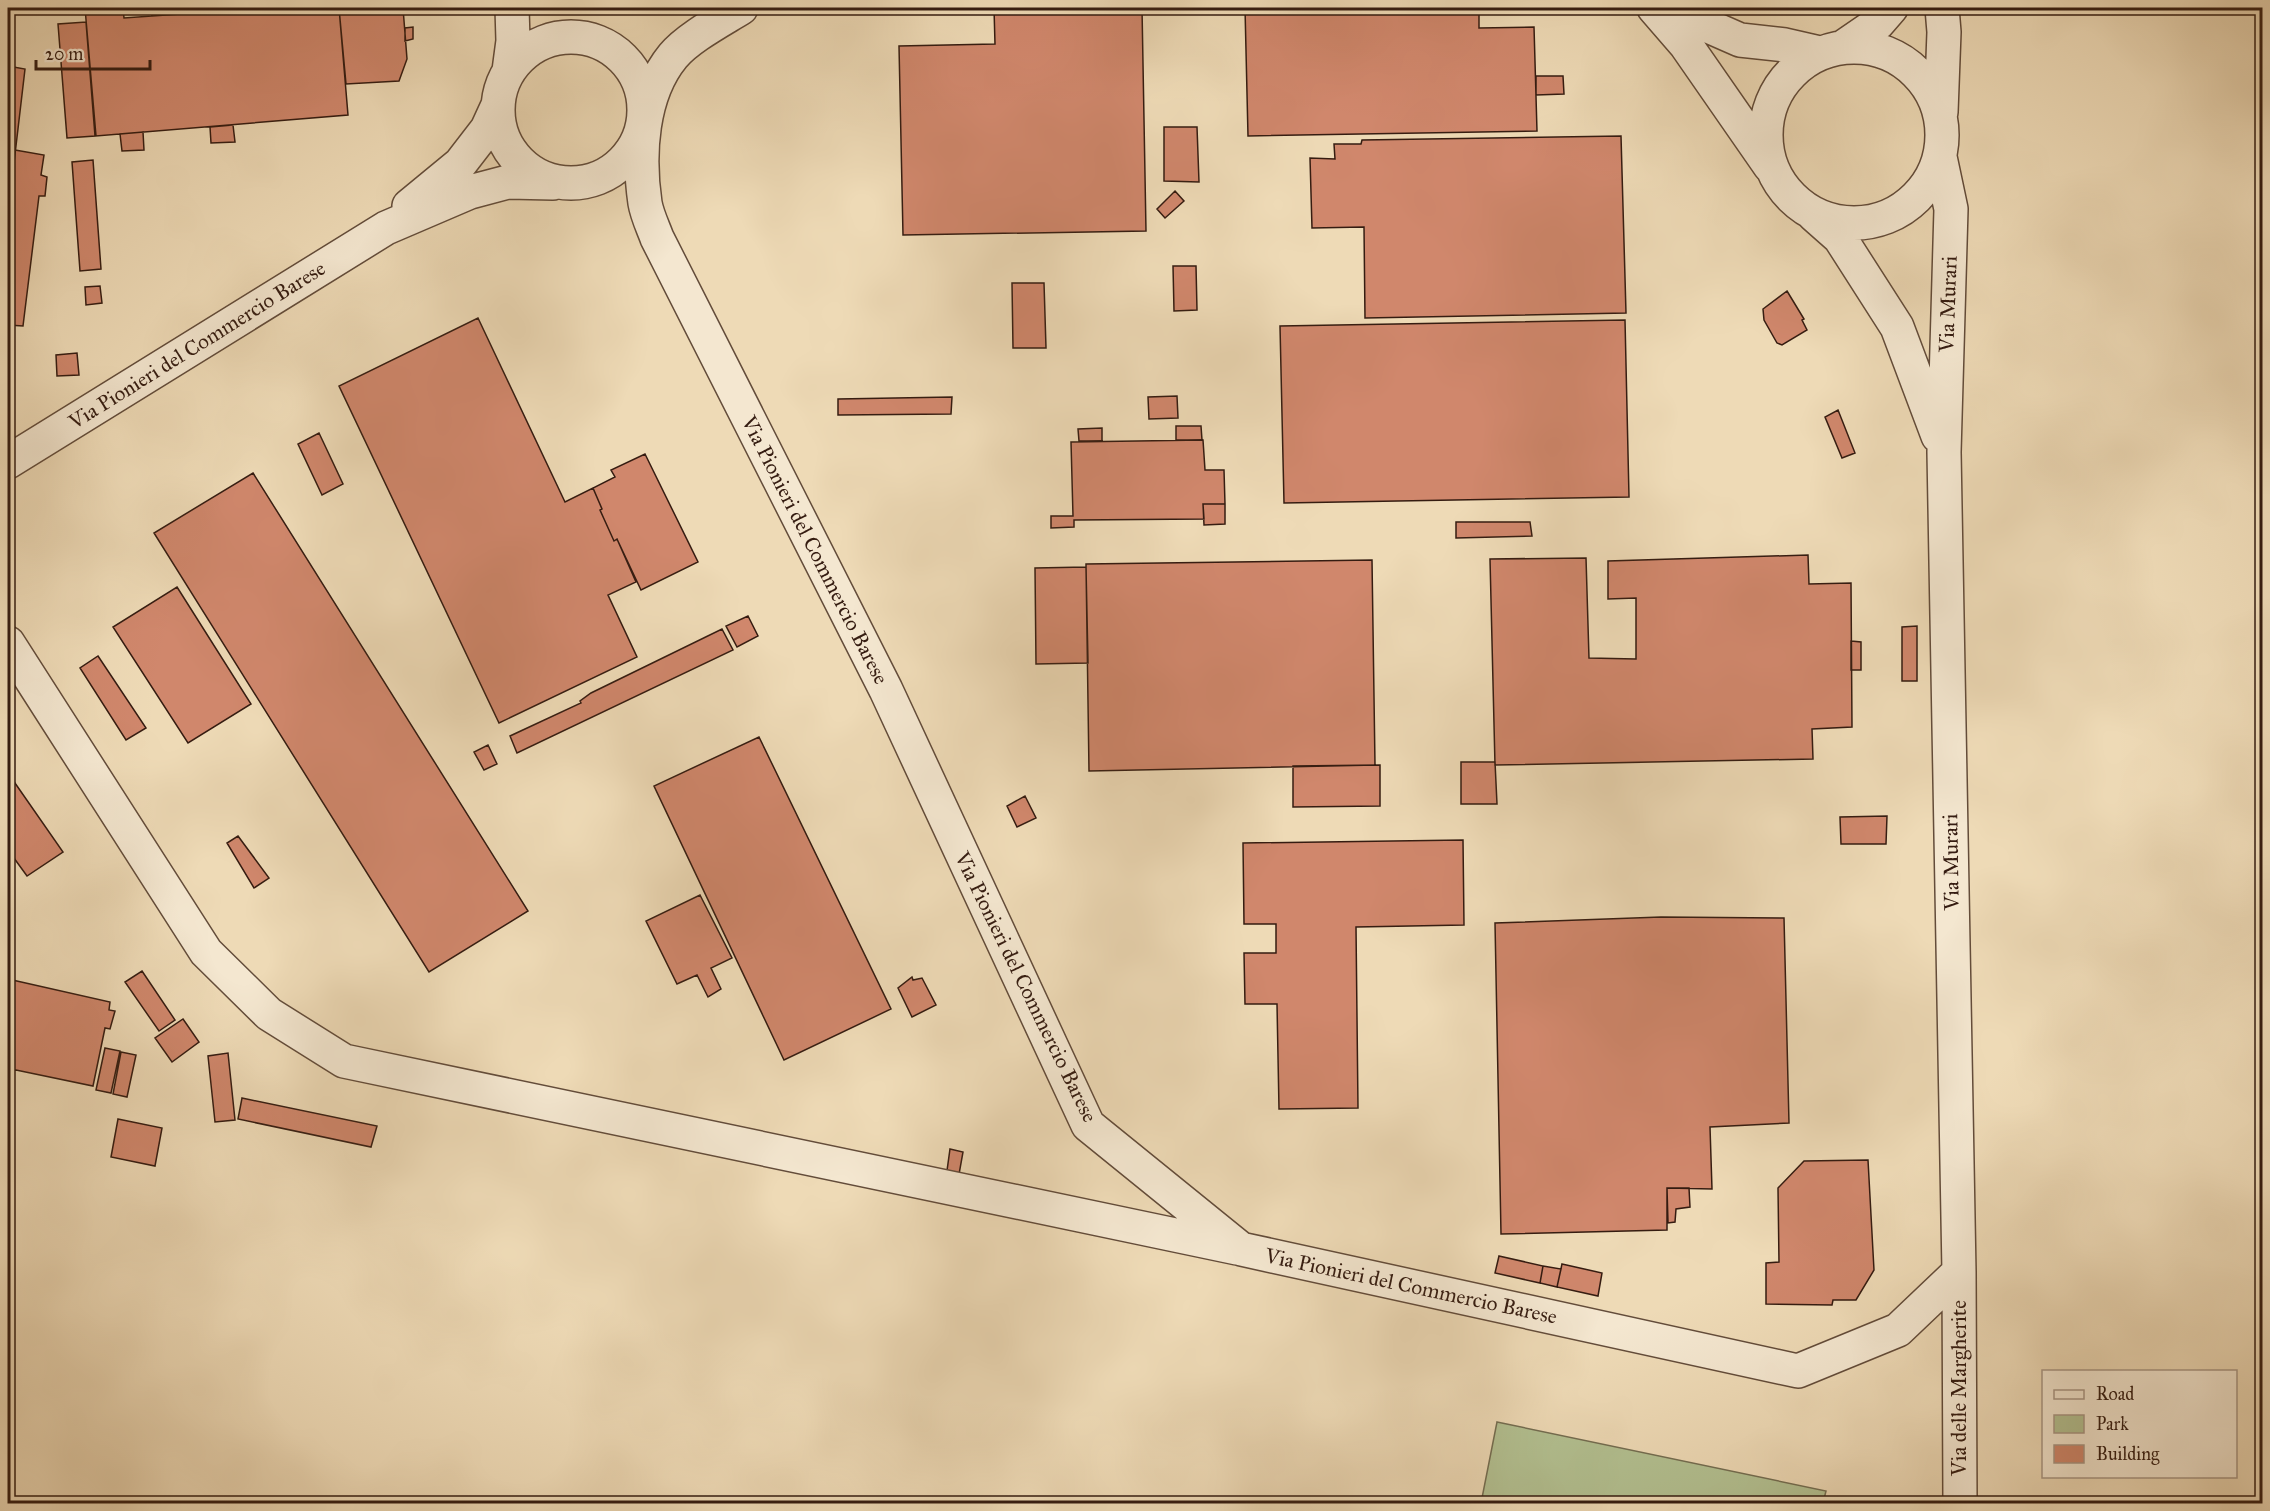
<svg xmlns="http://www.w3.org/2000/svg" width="2270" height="1511" font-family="'IM FELL Great Primer',serif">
<rect width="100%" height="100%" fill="#eedab6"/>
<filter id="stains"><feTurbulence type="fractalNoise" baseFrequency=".00333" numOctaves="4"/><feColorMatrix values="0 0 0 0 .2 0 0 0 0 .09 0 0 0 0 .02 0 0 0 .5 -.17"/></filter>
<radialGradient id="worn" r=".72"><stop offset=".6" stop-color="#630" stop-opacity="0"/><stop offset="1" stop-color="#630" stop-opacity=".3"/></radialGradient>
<path fill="#b3c192" stroke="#746e52" stroke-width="1.5" d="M 1497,1422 L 1826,1491 L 1823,1503 L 1481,1503 Z"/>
<path fill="#d0876c" stroke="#351c11" stroke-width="1.5" d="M 85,8 L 123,8 L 124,18 L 266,8 L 339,8 L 348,115 L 96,136 Z
M 151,8 L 250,8 L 251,9 L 152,16 Z
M 339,8 L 403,8 L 407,59 L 399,81 L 346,84 Z
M 994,8 L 1142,8 L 1146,231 L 903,235 L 899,46 L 995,44 Z
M 1245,8 L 1479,8 L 1479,28 L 1534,27 L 1537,131 L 1248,136 Z
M 86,22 L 95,136 L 67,138 L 58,24 Z
M 413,27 L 413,39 L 405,41 L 405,28 Z
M 8,66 L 25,69 L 8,214 Z
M 1536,76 L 1563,76 L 1564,94 L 1536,95 Z
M 233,125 L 235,142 L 211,143 L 210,127 Z
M 1164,127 L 1197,127 L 1199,182 L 1164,181 Z
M 143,132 L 144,150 L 122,151 L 120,134 Z
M 1621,136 L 1626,313 L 1365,318 L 1364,227 L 1312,228 L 1310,158 L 1335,159 L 1334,144 L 1361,144 L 1362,140 Z
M 15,150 L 44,155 L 41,175 L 47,177 L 45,196 L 39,196 L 23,326 L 8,325 L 8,214 Z
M 93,160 L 101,269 L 80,271 L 72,162 Z
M 1175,191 L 1184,201 L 1165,218 L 1157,209 Z
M 1173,266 L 1196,266 L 1197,310 L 1174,311 Z
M 1012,283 L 1044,283 L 1046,348 L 1013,348 Z
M 100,286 L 102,303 L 86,305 L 85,287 Z
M 1787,291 L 1804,319 L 1802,320 L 1807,330 L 1782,345 L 1777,343 L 1764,320 L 1763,309 Z
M 478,318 L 565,502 L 593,488 L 602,509 L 600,510 L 614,541 L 617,539 L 636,582 L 608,595 L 637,657 L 499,723 L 339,386 Z
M 1625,320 L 1629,497 L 1284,503 L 1280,326 Z
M 77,353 L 79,375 L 57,376 L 56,355 Z
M 1177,396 L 1178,418 L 1149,419 L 1148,397 Z
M 952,397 L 951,414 L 838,415 L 838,399 Z
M 1838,410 L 1855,453 L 1842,458 L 1825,417 Z
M 1176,426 L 1201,426 L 1202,440 L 1176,440 Z
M 1102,428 L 1102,441 L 1079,441 L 1078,429 Z
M 319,433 L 343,484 L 322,495 L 298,444 Z
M 1203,440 L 1205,470 L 1224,470 L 1225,504 L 1203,504 L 1204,519 L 1074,520 L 1074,527 L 1051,528 L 1051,516 L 1073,516 L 1071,442 Z
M 645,454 L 698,562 L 641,590 L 617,539 L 614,541 L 600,510 L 602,509 L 593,488 L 615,477 L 611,470 Z
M 253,473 L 528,911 L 429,972 L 154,533 Z
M 1203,504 L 1225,504 L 1225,524 L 1204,525 Z
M 1456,522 L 1530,522 L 1532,536 L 1456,538 Z
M 1808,555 L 1809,584 L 1851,583 L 1852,727 L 1812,729 L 1813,759 L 1495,765 L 1490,559 L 1586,558 L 1589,658 L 1636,659 L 1636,598 L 1608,599 L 1608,561 Z
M 1372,560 L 1375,765 L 1089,771 L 1086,564 Z
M 1086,567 L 1088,663 L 1036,664 L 1035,568 Z
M 177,587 L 251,704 L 188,743 L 113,627 Z
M 748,616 L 758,636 L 737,647 L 726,626 Z
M 1917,626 L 1917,681 L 1902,681 L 1902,627 Z
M 722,629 L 733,650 L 517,753 L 510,736 L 581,703 L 580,701 L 591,693 Z
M 1851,641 L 1861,642 L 1861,670 L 1851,670 Z
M 98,656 L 146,728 L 126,740 L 80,668 Z
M 759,737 L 891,1009 L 784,1060 L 654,786 Z
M 488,745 L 497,764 L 484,770 L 474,752 Z
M 1461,762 L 1495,762 L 1497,804 L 1461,804 Z
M 1380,765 L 1380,806 L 1293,807 L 1293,766 Z
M 8,773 L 63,852 L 27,876 L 11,854 L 8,857 Z
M 1025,796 L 1036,818 L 1017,827 L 1007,806 Z
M 1887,816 L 1886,844 L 1841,844 L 1840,817 Z
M 238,836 L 269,878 L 254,888 L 227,843 Z
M 1463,840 L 1464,925 L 1356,927 L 1358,1108 L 1279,1109 L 1277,1004 L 1245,1004 L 1244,953 L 1276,953 L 1276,924 L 1244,924 L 1243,843 Z
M 700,895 L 732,958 L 711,968 L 721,989 L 708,997 L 697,975 L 677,984 L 646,921 Z
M 1661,917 L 1784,918 L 1789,1123 L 1710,1127 L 1712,1189 L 1667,1188 L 1667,1230 L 1501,1234 L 1495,923 Z
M 142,971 L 175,1020 L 159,1031 L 125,982 Z
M 912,977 L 913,980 L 922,978 L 936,1005 L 912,1017 L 898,988 Z
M 8,979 L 110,1002 L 109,1010 L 115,1011 L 110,1029 L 105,1028 L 93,1086 L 16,1070 L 9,1071 L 8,1074 Z
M 183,1019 L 199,1042 L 172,1062 L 155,1038 Z
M 105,1048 L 120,1051 L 111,1093 L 96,1090 Z
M 121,1052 L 136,1055 L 127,1097 L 113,1094 Z
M 228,1053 L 235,1120 L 215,1122 L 208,1056 Z
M 242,1098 L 377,1126 L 371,1147 L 238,1119 Z
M 118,1119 L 162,1128 L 155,1166 L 111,1157 Z
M 950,1149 L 963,1152 L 958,1180 L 946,1178 Z
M 1868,1160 L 1874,1270 L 1856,1300 L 1833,1300 L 1832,1305 L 1766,1304 L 1766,1263 L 1779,1262 L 1778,1188 L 1804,1161 Z
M 1667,1188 L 1689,1188 L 1690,1207 L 1676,1209 L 1675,1222 L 1668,1223 Z
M 1499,1256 L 1543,1266 L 1540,1283 L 1495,1273 Z
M 1562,1264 L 1602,1273 L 1598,1296 L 1557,1287 Z
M 1543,1266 L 1561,1269 L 1557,1287 L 1540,1283 Z"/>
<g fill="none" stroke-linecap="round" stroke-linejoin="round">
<defs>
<path id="minor" d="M 741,8 C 720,21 688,38 673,56 C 641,95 638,155 645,203 C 647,215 653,227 657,238 L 886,690 L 1088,1125 L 1241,1249 L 1798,1371 L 1898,1330 L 1959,1272
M 1654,8 L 1686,45 L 1770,166
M 1667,8 L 1740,40 L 1785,45 L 1820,53
M498 110a73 73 0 1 1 146 0a73 73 0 1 1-146 0Z
M 1843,47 L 1878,23 L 1891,8
M1766 135a88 88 0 1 1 176 0a88 88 0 1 1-176 0Z
M 509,71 L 513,41 L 512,8
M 1941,112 L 1944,32 L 1942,8
M 1940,157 L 1951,209 L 1944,452 L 1959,1272 L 1960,1504
M 409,206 L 460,164 L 487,129 L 498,105
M 1814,215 L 1840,238 L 1897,327 L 1938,436
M 8,462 L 386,228 L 470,192 L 508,182 L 553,183
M 8,643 L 206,952 L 269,1014 L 344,1061 L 1237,1248"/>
</defs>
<use href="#minor" stroke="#634c3a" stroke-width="36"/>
<use href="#minor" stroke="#f4e7d0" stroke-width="33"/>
</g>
<g text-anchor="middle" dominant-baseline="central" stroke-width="6" stroke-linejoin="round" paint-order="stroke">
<g font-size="21" fill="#351c11" stroke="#f4e7d0">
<text transform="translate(1948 304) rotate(-88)">Via Murari</text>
<text transform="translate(197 345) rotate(-32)">Via Pionieri del Commercio Barese</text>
<text transform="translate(815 550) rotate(63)">Via Pionieri del Commercio Barese</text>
<text transform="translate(1951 862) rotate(-91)">Via Murari</text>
<text transform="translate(1026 987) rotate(64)">Via Pionieri del Commercio Barese</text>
<text transform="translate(1411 1286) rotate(12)">Via Pionieri del Commercio Barese</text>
<text transform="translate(1959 1388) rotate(-90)">Via delle Margherite</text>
</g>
</g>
<rect width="2270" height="1511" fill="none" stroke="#eedab6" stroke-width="30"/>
<rect x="9" y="9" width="2252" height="1493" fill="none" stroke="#351c11" stroke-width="3"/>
<rect x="15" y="15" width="2240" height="1481" fill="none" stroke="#351c11" stroke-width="1.5"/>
<rect x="2042" y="1370" width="195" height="108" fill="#f4e7d0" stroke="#a89684" stroke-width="1.5"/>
<rect x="2054" y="1390" width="30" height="9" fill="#f4e7d0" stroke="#a89684" stroke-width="1.5"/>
<text x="2096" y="1400" font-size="18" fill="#351c11">Road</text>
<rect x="2054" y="1415" width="30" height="18" fill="#b3c192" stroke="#a89684" stroke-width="1.5"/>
<text x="2096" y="1430" font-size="18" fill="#351c11">Park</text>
<rect x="2054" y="1445" width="30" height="18" fill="#d0876c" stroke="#a89684" stroke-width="1.5"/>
<text x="2096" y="1460" font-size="18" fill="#351c11">Building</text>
<path d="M36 60v9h114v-9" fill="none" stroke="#351c11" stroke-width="3"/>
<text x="45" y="60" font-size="18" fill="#351c11" stroke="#f4e7d0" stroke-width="4.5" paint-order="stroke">20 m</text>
<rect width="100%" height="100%" filter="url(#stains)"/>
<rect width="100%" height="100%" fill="url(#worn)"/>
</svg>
